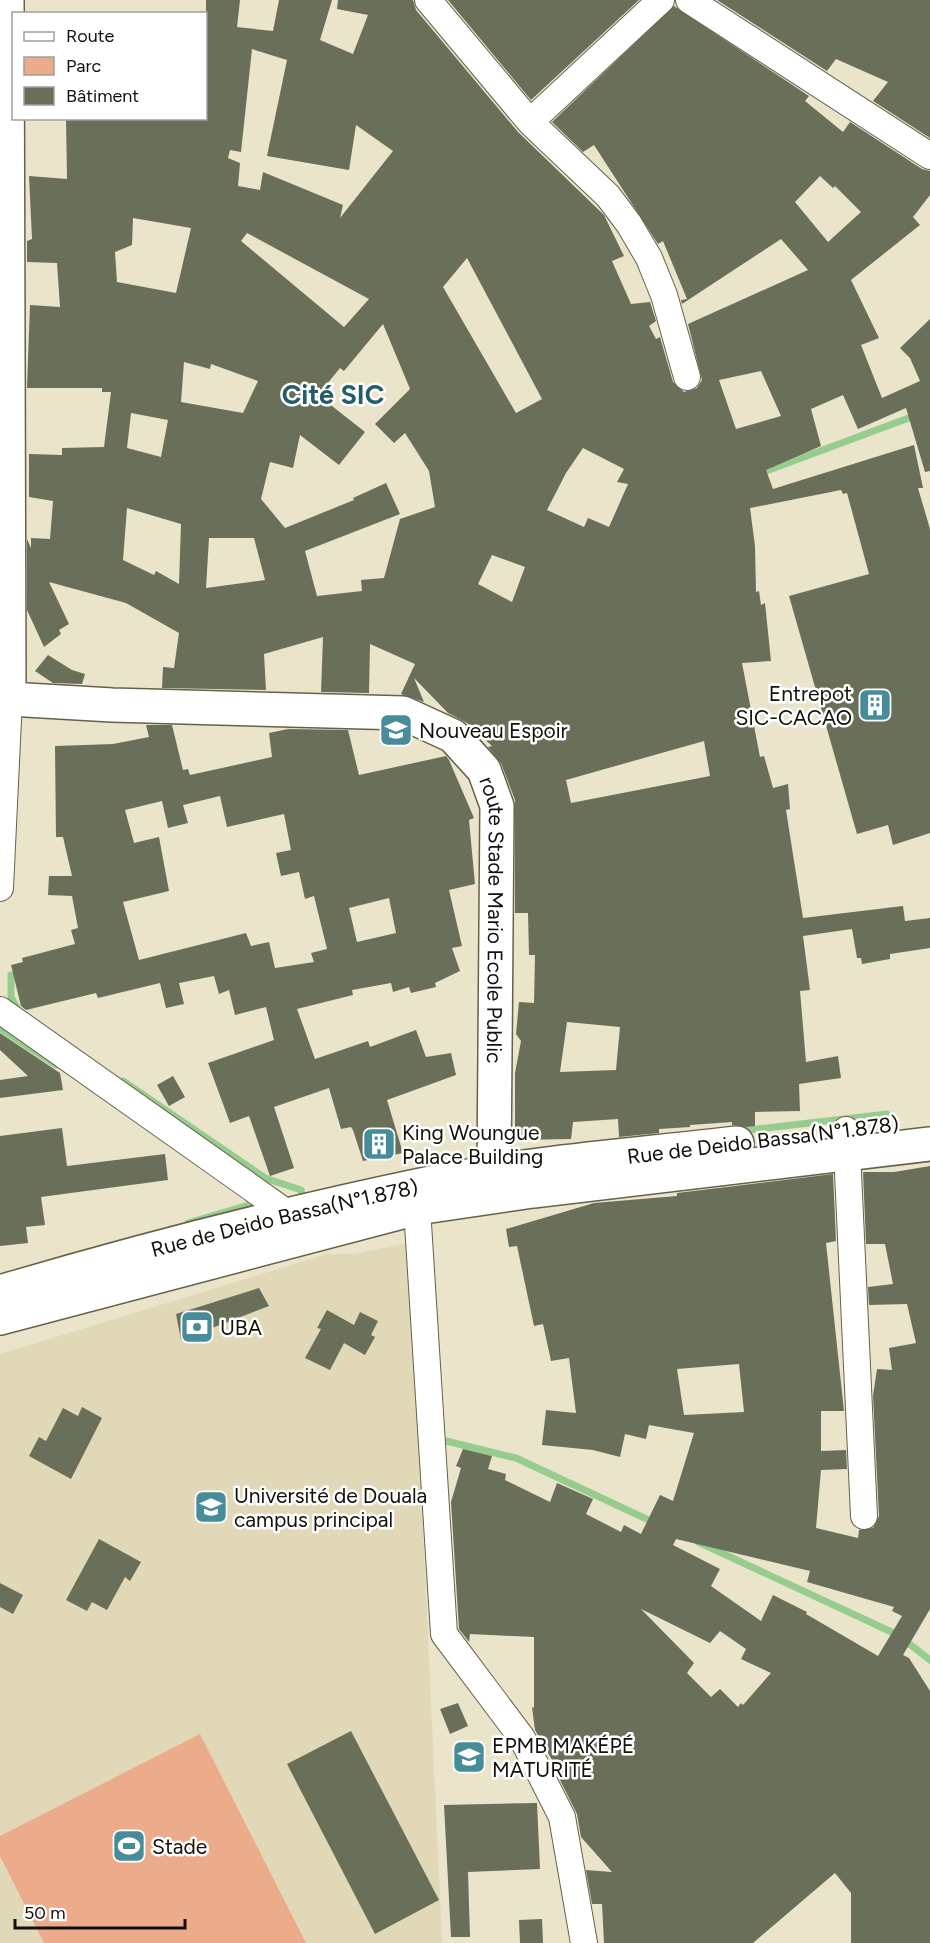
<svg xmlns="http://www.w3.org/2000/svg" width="930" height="1943" font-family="Figtree,sans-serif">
<rect width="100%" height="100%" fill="#eae4cb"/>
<path fill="#e1d8b8" d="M 410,1243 L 442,1943 L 0,1943 L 0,1354 L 327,1254 L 352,1254 Z"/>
<path fill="#ecac8b" d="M 200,1734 L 306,1943 L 44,1943 L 0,1856 L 0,1836 Z"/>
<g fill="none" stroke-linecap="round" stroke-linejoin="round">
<path stroke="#96cd8f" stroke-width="7" d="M 761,473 L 930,410
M 11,975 L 11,997 L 19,1012
M 0,1028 L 56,1065
M 123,1081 L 265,1178 L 301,1190 L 302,1195
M 740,1131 L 887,1114
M 188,1223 L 252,1204 L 247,1197
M 446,1441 L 516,1458 L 655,1523
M 698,1542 L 898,1635 L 930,1660"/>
</g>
<path fill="#6a6f59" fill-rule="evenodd" d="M 206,0 L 240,0 L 237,27 L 273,31 L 279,0 L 332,0 L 320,40 L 353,54 L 368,15 L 337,9 L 338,0 L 413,0 L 416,10 L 518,132 L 604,215 L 624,256 L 612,261 L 631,304 L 650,302 L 656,321 L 649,326 L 656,339 L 660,337 L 673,382 L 684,392 L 697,388 L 702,380 L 688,324 L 808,270 L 781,239 L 682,304 L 681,300 L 687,299 L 663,241 L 658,244 L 594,145 L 583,152 L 552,122 L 674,6 L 809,96 L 805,101 L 843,132 L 850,122 L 922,169 L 930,171 L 930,195 L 913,217 L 920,225 L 851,280 L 879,338 L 861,345 L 882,398 L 920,381 L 910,358 L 900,348 L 930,319 L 930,471 L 925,472 L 906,408 L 858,429 L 843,395 L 811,409 L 821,446 L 766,470 L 773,489 L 914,445 L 923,488 L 918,488 L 930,529 L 930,833 L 893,845 L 888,825 L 857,834 L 789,596 L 869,574 L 847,493 L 843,494 L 841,490 L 750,508 L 755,546 L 756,592 L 759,591 L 761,605 L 765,603 L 771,661 L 742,663 L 760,757 L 764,756 L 773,788 L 788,784 L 790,809 L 786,810 L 803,918 L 903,906 L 905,921 L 930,918 L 930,948 L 890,954 L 890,959 L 862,964 L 861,958 L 857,958 L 852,929 L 803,936 L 810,990 L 800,991 L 806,1062 L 838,1056 L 841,1078 L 799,1084 L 800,1111 L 755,1112 L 755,1126 L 746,1127 L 732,1125 L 732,1122 L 690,1125 L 690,1127 L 659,1129 L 659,1133 L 619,1137 L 618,1119 L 573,1122 L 571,1139 L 515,1140 L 515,1073 L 521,1041 L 516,1034 L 519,1002 L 534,1003 L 535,955 L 529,955 L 528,913 L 515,913 L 515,800 L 501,763 L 488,747 L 492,746 L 467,723 L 448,713 L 414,678 L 424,702 L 401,694 L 415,664 L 370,644 L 369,693 L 321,692 L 323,637 L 264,654 L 266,690 L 162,688 L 163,667 L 174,668 L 179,633 L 126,603 L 49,582 L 69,624 L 59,630 L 61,634 L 44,647 L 27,610 L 27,539 L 31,548 L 31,538 L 50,539 L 53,501 L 29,497 L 29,454 L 62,455 L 62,448 L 104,447 L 111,392 L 102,392 L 102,388 L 27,388 L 30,305 L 60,307 L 57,263 L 27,262 L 27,241 L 32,239 L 29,176 L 67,179 L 66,118 L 206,118 ZM 252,49 L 287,60 L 267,156 L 349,170 L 356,125 L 393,151 L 340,218 L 343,205 L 263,172 L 260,190 L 238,186 L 240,163 L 228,158 L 230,150 L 241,152 ZM 820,176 L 833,188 L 835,186 L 861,212 L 828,242 L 795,202 ZM 133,218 L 191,228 L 176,293 L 117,282 L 115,252 L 132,245 ZM 247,233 L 369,299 L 344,327 L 241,241 ZM 467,258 L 542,399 L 516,413 L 443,287 ZM 383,324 L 410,389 L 375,424 L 394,443 L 405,433 L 429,471 L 435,507 L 400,519 L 384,578 L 361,580 L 362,591 L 317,596 L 305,551 L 400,514 L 386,483 L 353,498 L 354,500 L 285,528 L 261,499 L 270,462 L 293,468 L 300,435 L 339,465 L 365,432 L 318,395 L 340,368 L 344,371 ZM 184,362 L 210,369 L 211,364 L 258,381 L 243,413 L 181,402 ZM 761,371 L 781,416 L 736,429 L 719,380 ZM 131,413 L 168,420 L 161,457 L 127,448 ZM 583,448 L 624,469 L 617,482 L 628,484 L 609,527 L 588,518 L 584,527 L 547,510 L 566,473 ZM 127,508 L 181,524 L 179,584 L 156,571 L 154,575 L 123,560 ZM 209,538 L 254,538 L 265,580 L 206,588 ZM 492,555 L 525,567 L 512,602 L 478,584 ZM 704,741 L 710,776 L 571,803 L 566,780 ZM 567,1022 L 620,1027 L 616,1070 L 560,1072 Z
M 448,0 L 639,0 L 531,100 Z
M 717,0 L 930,0 L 930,138 L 873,101 L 888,82 L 836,59 L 827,71 Z
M 48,655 L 72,670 L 85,674 L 82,684 L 53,683 L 35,671 Z
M 146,725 L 172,725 L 183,770 L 188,769 L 190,775 L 272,757 L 269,733 L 288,729 L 348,730 L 359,775 L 446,756 L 449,760 L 474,818 L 469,820 L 475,884 L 449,890 L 462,946 L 452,948 L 460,971 L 435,983 L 436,987 L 411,993 L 409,987 L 393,992 L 391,983 L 352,990 L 353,995 L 297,1009 L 315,1059 L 368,1041 L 370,1047 L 416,1030 L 426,1057 L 451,1053 L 456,1075 L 387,1100 L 403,1153 L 363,1161 L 353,1130 L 351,1127 L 341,1129 L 329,1088 L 274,1107 L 294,1168 L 270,1176 L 249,1116 L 230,1123 L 208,1063 L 274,1040 L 266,1007 L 235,1015 L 229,990 L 219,994 L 214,976 L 179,983 L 184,1004 L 166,1008 L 160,983 L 98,998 L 96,993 L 26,1010 L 21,1006 L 11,965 L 23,962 L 22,958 L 75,944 L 71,930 L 78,928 L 72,896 L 48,895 L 49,876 L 72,876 L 63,837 L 56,837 L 55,746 L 113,744 L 149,737 ZM 220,796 L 227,827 L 284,814 L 291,850 L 276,853 L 281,876 L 299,872 L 305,899 L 314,896 L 327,949 L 311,953 L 314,962 L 275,968 L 269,942 L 251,946 L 246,933 L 139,960 L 123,902 L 169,891 L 159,837 L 134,843 L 125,810 L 162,801 L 168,828 L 188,823 L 183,805 ZM 389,898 L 396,933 L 357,942 L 349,908 Z
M 0,1033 L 60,1073 L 63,1090 L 0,1098 L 0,1080 L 28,1076 L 0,1050 Z
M 173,1076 L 185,1097 L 169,1106 L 157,1085 Z
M 62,1128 L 67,1166 L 165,1154 L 168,1180 L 41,1197 L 45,1225 L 26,1227 L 28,1243 L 0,1246 L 0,1136 Z
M 930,1166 L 930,1609 L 903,1655 L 909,1658 L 930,1691 L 930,1943 L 851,1943 L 851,1893 L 835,1873 L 753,1943 L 604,1943 L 602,1904 L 592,1904 L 586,1870 L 612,1872 L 581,1837 L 577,1814 L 558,1776 L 560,1774 L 535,1730 L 532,1707 L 534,1708 L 534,1637 L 470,1634 L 469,1642 L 459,1629 L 451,1502 L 461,1468 L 456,1466 L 463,1449 L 492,1456 L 488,1469 L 506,1474 L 505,1480 L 550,1502 L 557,1483 L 593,1499 L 586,1514 L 621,1532 L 624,1525 L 641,1534 L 660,1495 L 673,1501 L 694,1433 L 649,1425 L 646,1439 L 625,1434 L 620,1457 L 593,1450 L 542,1445 L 546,1410 L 576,1413 L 569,1358 L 551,1361 L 543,1324 L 534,1326 L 517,1246 L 509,1247 L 506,1229 L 594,1203 L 677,1196 L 677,1193 L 833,1174 L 836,1241 L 826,1243 L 844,1411 L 821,1411 L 821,1451 L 846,1450 L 847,1469 L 821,1470 L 816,1528 L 858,1538 L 859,1530 L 873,1528 L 879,1516 L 873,1396 L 877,1369 L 892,1370 L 889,1348 L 916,1343 L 907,1304 L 869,1305 L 868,1287 L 893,1284 L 885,1244 L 866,1244 L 863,1172 L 894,1172 ZM 739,1364 L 744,1412 L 684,1415 L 677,1369 ZM 676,1539 L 810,1571 L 807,1582 L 894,1607 L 892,1611 L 902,1616 L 878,1656 L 806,1614 L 807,1612 L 773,1595 L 761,1621 L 711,1586 L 720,1569 L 673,1545 ZM 641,1609 L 710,1643 L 720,1631 L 746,1649 L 741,1659 L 771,1673 L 743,1705 L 741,1703 L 738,1707 L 720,1689 L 711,1697 L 687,1673 L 694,1663 Z
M 259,1288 L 269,1306 L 181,1340 L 176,1314 Z
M 327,1310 L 354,1325 L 360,1312 L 378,1321 L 371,1335 L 375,1337 L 365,1355 L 344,1343 L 330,1370 L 305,1358 L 321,1329 L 317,1328 Z
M 82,1407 L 102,1418 L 71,1479 L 29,1456 L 39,1437 L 46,1441 L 63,1408 L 78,1416 Z
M 99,1539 L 141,1562 L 130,1581 L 125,1577 L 107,1610 L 92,1602 L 87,1611 L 66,1600 Z
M 0,1583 L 23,1595 L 13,1614 L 0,1607 Z
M 458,1703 L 468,1726 L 450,1734 L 440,1709 Z
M 351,1731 L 439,1900 L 375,1934 L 287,1764 Z
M 537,1803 L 540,1869 L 468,1872 L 470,1937 L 451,1937 L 444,1805 Z
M 542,1919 L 543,1943 L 520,1943 L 519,1920 Z"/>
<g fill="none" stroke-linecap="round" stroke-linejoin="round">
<defs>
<path id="street" d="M 428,0 L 530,122 L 608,196 L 629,224 L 649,258 L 664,295 L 687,377
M 689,0 L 930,156
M 530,122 L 661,0
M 0,888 L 9,699
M 0,1010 L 290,1215
M 846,1130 L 864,1516
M 417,1208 L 444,1634 L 522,1738 L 562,1817 L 584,1943"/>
<g id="secondary">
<path id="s1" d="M 7,0 L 9,699 L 112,705 L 403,713 L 453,736 L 484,770 L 497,806 L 494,1172"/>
<path id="s2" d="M 0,1292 C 142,1250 286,1213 431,1183 C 532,1162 636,1155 737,1143"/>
<path d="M 0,1318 L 417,1208 L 533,1191 L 930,1144"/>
</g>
</defs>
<use href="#street" stroke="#67614b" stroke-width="28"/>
<use href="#secondary" stroke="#67614b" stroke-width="36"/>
<use href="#street" stroke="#fff" stroke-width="26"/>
<use href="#secondary" stroke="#fff" stroke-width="33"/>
</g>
<defs>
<symbol id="building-square" viewBox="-11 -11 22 22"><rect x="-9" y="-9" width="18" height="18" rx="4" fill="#478c99" stroke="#fff"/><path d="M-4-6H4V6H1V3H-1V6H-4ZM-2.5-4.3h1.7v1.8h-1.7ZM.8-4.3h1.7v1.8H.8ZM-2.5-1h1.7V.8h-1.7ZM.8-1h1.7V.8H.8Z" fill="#fff"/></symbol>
<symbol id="school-square" viewBox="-11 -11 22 22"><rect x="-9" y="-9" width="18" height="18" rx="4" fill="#478c99" stroke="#fff"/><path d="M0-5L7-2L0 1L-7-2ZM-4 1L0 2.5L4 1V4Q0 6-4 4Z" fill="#fff"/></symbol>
<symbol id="bank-square" viewBox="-11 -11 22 22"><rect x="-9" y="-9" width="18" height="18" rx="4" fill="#478c99" stroke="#fff"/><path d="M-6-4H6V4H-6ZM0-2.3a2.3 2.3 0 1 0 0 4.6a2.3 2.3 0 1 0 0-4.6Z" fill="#fff"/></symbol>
<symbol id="university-square" viewBox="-11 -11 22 22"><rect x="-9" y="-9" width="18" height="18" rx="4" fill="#478c99" stroke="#fff"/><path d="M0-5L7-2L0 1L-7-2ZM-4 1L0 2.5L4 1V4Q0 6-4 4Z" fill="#fff"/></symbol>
<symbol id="stadium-square" viewBox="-11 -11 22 22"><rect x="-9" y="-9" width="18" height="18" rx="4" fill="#478c99" stroke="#fff"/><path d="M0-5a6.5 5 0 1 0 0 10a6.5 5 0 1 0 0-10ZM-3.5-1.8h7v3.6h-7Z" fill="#fff"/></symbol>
</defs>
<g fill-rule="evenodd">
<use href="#building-square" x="856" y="686" width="38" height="38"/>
<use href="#school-square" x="377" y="711" width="38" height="38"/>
<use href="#building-square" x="360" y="1125" width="38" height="38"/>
<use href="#bank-square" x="178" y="1308" width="38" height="38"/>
<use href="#university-square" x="192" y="1488" width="38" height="38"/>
<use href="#school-square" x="450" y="1738" width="38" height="38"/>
<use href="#stadium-square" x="110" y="1827" width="38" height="38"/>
</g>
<g text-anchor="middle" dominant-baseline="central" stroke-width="5" stroke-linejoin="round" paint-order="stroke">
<g font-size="21" fill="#121008" stroke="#fff" text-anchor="start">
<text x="852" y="693" text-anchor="end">Entrepot<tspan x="852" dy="24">SIC-CACAO</tspan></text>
<text x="419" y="730">Nouveau Espoir</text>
<text x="402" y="1132">King Woungue<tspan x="402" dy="24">Palace Building</tspan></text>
<text x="220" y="1327">UBA</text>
<text x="234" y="1495">Université de Douala<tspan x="234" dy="24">campus principal</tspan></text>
<text x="492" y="1745">EPMB MAKÉPÉ<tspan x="492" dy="24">MATURITÉ</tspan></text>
<text x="152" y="1846">Stade</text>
</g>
<g font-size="21" fill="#121008" stroke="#fff">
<text stroke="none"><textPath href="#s1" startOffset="1346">route Stade Mario Ecole Public</textPath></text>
<text transform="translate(763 1140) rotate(-7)">Rue de Deido Bassa(N°1.878)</text>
<text stroke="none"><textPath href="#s2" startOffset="294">Rue de Deido Bassa(N°1.878)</textPath></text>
</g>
<g font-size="27" font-weight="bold" fill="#255d67" stroke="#fff">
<text x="333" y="394">Cité SIC</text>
</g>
</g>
<rect x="12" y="12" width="195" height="108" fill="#ffffff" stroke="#a09f9c" stroke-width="1.5"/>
<rect x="24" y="32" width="30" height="9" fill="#ffffff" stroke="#a09f9c" stroke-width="1.5"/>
<text x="66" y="42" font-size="18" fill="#121008">Route</text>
<rect x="24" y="57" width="30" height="18" fill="#ecac8b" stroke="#a09f9c" stroke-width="1.5"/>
<text x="66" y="72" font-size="18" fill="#121008">Parc</text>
<rect x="24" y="87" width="30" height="18" fill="#6a6f59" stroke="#a09f9c" stroke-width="1.5"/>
<text x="66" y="102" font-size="18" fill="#121008">Bâtiment</text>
<path d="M15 1919v9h170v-9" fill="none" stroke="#121008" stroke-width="3"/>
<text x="24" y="1919" font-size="18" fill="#121008" stroke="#ffffff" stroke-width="4.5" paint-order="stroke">50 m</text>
</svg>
